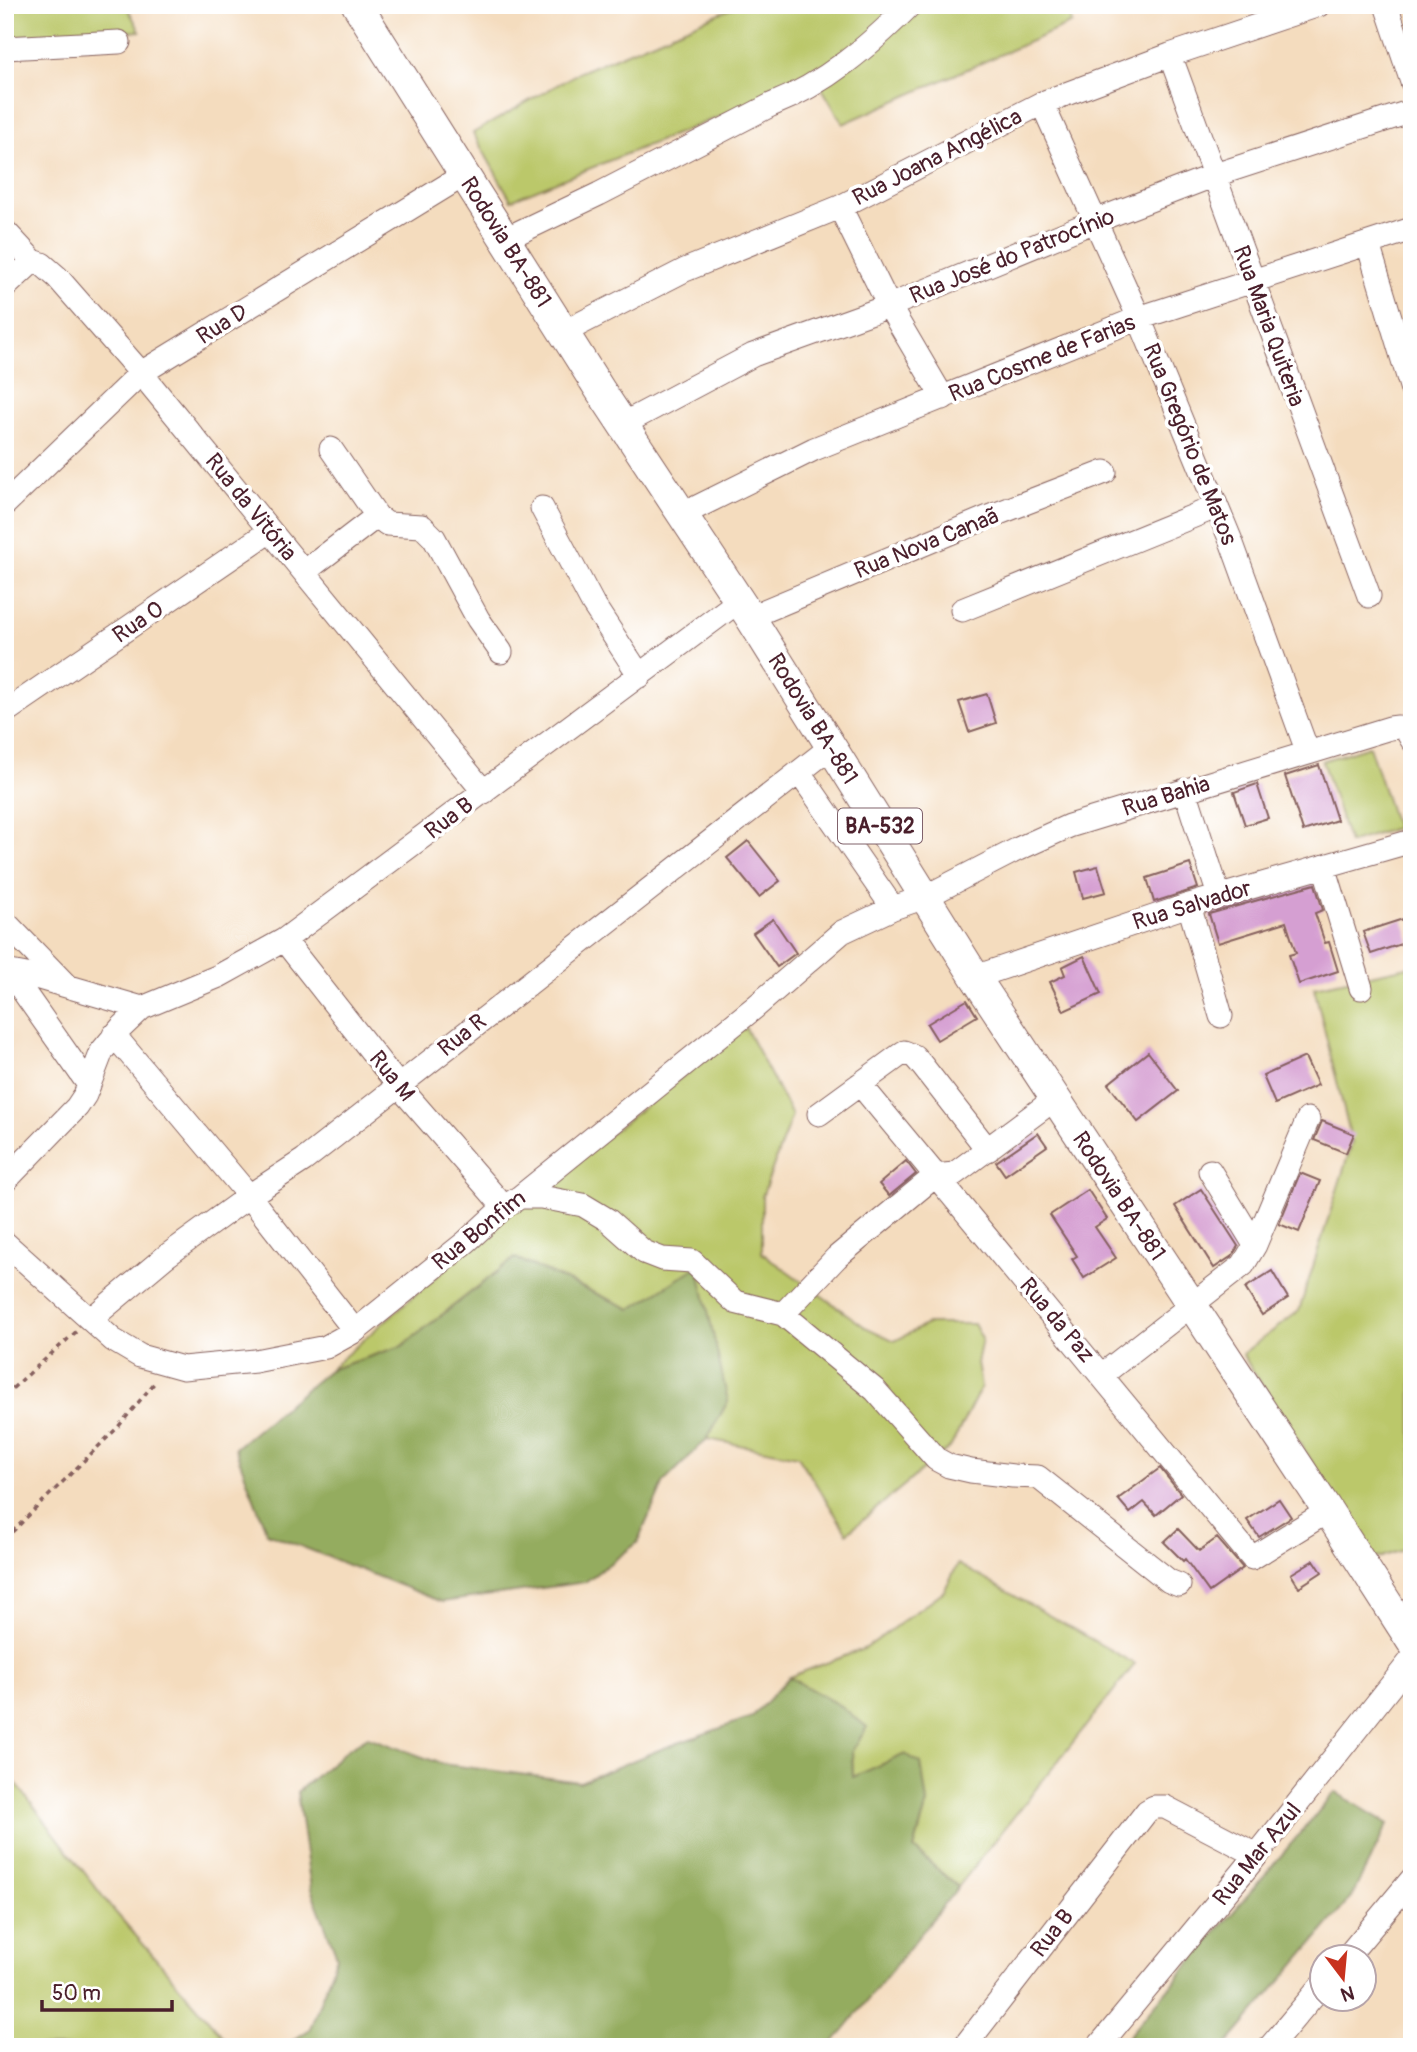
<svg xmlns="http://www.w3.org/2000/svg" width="1417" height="2052" font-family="Pangolin,sans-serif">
<rect width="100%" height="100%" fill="#fff"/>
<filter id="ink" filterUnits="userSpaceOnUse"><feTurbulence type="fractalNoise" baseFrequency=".0143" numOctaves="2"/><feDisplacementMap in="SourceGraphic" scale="14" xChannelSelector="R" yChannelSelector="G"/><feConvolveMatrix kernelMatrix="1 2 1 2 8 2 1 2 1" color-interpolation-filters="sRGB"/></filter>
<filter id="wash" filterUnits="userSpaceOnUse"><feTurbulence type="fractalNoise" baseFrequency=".00686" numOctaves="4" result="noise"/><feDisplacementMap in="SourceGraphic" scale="28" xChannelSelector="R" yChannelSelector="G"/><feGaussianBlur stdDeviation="1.57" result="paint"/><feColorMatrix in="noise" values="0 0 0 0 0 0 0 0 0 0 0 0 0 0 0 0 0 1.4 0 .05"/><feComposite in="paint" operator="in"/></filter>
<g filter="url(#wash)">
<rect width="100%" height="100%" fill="#f4dcbe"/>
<path fill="#bbc86a" stroke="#82744a" stroke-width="2" d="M 5,5 L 126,5 L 140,31 L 5,39 Z
M 739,5 L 1067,5 L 1072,23 L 843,124 L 816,78 L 511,200 L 473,133 L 580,72 Z
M 1369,746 L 1396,828 L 1349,843 L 1322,761 Z
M 1412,966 L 1412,1547 L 1375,1559 L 1242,1354 L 1299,1311 L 1352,1143 L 1314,987 Z
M 745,1027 L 792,1115 L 762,1197 L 762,1253 L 865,1327 L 895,1341 L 927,1324 L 974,1324 L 982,1339 L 977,1363 L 981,1387 L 951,1446 L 847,1533 L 798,1456 L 707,1439 L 728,1401 L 631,1309 L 515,1258 L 402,1346 L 329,1370 L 496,1224 Z
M 958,1564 L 1135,1664 L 958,1887 L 914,1849 L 927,1803 L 876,1768 L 853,1777 L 852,1751 L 842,1707 L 789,1677 L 866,1648 L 944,1591 Z
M 5,1769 L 111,1907 L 232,2047 L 5,2047 Z"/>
<path fill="#94ac5e" stroke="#6f6644" stroke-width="2" d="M 515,1258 L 631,1309 L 698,1266 L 728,1401 L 707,1439 L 664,1482 L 637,1543 L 585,1582 L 442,1602 L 267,1533 L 235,1448 L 329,1370 L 402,1346 Z
M 789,1677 L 842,1707 L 867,1727 L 852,1751 L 853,1777 L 905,1754 L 921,1763 L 927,1803 L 914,1849 L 958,1887 L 830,2047 L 283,2047 L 310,2029 L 337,1956 L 311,1889 L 297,1792 L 348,1749 L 368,1737 L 442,1764 L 580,1782 L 664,1748 L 752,1717 Z
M 1335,1792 L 1388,1824 L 1351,1898 L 1225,2047 L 1119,2047 Z"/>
<g id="blocks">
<path fill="#d59fd2" d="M 987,694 L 996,723 L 969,732 L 959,702 Z
M 1319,765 L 1337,820 L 1303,831 L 1285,776 Z
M 1257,784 L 1268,818 L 1245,825 L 1234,792 Z
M 748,841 L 780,881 L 759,897 L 727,858 Z
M 1190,864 L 1198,888 L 1154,902 L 1147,878 Z
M 1098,866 L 1106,892 L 1083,898 L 1076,872 Z
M 1315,884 L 1323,910 L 1315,913 L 1325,943 L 1329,942 L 1338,971 L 1299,984 L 1289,955 L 1296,953 L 1286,922 L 1218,943 L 1209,914 Z
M 773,919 L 796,953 L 777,967 L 753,933 Z
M 1403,919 L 1410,941 L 1371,954 L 1363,932 Z
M 1084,956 L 1101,994 L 1064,1011 L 1050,982 L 1065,975 L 1062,967 Z
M 967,1000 L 977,1016 L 937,1040 L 927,1024 Z
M 1148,1052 L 1178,1091 L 1138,1122 L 1108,1084 Z
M 1305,1057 L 1318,1085 L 1275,1104 L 1263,1076 Z
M 1322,1121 L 1354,1134 L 1346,1153 L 1314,1140 Z
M 1038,1133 L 1047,1146 L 1005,1175 L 996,1162 Z
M 906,1161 L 916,1174 L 889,1196 L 879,1184 Z
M 1300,1173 L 1320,1181 L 1299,1232 L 1279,1224 Z
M 1201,1189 L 1238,1246 L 1232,1256 L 1214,1268 L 1175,1206 Z
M 1088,1190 L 1107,1219 L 1095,1227 L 1116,1258 L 1084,1278 L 1072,1259 L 1077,1256 L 1050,1215 Z
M 1272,1271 L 1288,1298 L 1262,1315 L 1245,1288 Z
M 1160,1468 L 1181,1494 L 1156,1515 L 1144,1502 L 1130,1513 L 1118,1499 Z
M 1279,1499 L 1291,1517 L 1259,1537 L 1247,1520 Z
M 1178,1529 L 1199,1551 L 1217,1538 L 1243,1568 L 1209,1592 L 1185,1559 L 1183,1561 L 1164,1542 Z
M 1314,1560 L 1322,1572 L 1299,1587 L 1291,1574 Z"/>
</g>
</g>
<g filter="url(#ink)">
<use href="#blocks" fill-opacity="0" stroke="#86615e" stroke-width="2"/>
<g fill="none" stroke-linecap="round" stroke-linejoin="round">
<defs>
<path id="minor" d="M 1386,5 L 1412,82
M 5,48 L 119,42
M 1170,55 L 1369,596
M 1042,103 L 1139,318 L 1231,541 L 1308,753
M 840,207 L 889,306 L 943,398
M 5,231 L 33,261
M 505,239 L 599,194 L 771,105 C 825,84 869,46 910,5
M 1368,244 L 1412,390
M 5,287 L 33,261 L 42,264 L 57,277 L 141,373 L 484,792
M 564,332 L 685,270 L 840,207 L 1042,103 L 1170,55 L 1319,5
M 623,424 L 753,355 L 889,306 L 1095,221 L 1215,175 L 1412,111
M 331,449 L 377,516 L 387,524 L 422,526 L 434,538 L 478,619 L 501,652
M 5,504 L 141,373 L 464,175
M 542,508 L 593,604 L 640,676
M 683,514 L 814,449 L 1139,318 L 1412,229
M 304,572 L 377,516
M 962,610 L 1216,507
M 750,617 L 986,518 L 1105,472
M 5,712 L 270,531
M 799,772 L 893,908
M 1185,790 L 1219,896
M 1324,866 L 1361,988
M 1189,905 L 1221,1016
M 5,922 L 66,985
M 284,940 L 398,1085 L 504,1207
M 5,971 L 32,976 L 142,1008
M 9,971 L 89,1085
M 975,977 L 1189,905 L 1412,841
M 114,1035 L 249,1196 L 355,1331
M 860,1084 L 1252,1558 L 1328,1511
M 819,1114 L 904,1052 L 914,1056 L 921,1064 L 988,1150
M 1210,1171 L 1255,1245
M 5,1181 L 77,1107 L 85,1095 L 102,1051 L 121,1028 L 142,1008 L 219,976 L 284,940 L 740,600
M 520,1197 L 541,1197 L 583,1205 L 608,1220 L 644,1252 L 662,1259 L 692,1261 L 735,1302 L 783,1314 L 875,1390 L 936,1459 L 949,1466 L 971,1471 L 1013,1476 L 1038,1477 L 1169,1581 L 1179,1585
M 5,1243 L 113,1340 L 140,1356 L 183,1368 L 255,1361 L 326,1347 L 355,1331 L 466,1242 L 504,1207 L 520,1197 L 754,1008 L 842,932 L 893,908 L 925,897 L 1018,849 L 1069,826 L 1390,728 L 1398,727 L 1405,728 L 1412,740
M 783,1314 L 837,1257 L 935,1176 L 954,1174 L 1056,1098
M 91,1319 L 165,1257 L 249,1196 L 304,1160 L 831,747
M 1103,1374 L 1243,1265 L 1255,1245 L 1308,1119
M 1346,1958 L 1412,1879
M 964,2047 L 1147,1811 L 1154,1807 L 1165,1807 L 1257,1855
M 1098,2047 L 1257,1855 L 1412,1659
M 1270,2047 L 1322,1985"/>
<g id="major">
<path id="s1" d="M 357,5 L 600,390 L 750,617 L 975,977 L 1328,1511 L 1412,1642"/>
</g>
</defs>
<use href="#minor" stroke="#86615e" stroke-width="25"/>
<use href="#major" stroke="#86615e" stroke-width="32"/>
<path stroke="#86615e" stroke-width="3.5" stroke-dasharray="5 5" stroke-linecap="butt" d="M 5,1395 L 77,1331
M 5,1539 L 118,1427 L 156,1381"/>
<use href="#minor" stroke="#fff" stroke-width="23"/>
<use href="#major" stroke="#fff" stroke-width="30"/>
</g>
</g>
<g text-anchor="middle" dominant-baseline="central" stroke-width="7" stroke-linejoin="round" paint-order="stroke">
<rect fill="#fff" stroke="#80626b" stroke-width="2" x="838" y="808.5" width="84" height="35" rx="5"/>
<g font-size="21" font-weight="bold" fill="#4a1f2b">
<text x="880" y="826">BA-532</text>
</g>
<g font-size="23" fill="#4a1f2b" stroke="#fff">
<text transform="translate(937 157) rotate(-27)">Rua Joana Angélica</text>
<text stroke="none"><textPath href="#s1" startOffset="280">Rodovia BA-881</textPath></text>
<text transform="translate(1012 256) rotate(-22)">Rua José do Patrocínio</text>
<text transform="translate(222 324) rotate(-32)">Rua D</text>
<text transform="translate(1269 326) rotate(70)">Rua Maria Quiteria</text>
<text transform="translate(1042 358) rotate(-22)">Rua Cosme de Farias</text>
<text transform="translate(1190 444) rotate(68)">Rua Gregório de Matos</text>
<text transform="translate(251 507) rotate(51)">Rua da Vitória</text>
<text transform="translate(927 543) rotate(-22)">Rua Nova Canaã</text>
<text transform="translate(138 622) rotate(-34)">Rua O</text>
<text stroke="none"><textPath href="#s1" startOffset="847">Rodovia BA-881</textPath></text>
<text transform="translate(1166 796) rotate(-17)">Rua Bahia</text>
<text transform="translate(449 818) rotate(-37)">Rua B</text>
<text transform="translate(1192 905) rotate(-17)">Rua Salvador</text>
<text transform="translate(462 1035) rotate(-38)">Rua R</text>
<text transform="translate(392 1076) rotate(51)">Rua M</text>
<text stroke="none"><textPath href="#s1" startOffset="1414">Rodovia BA-881</textPath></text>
<text transform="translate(479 1230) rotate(-39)">Rua Bonfim</text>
<text transform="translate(1057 1320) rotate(50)">Rua da Paz</text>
<text transform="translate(1257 1854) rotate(-51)">Rua Mar Azul</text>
<text transform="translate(1052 1933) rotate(-52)">Rua B</text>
</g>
</g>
<rect width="1417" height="2052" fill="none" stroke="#fff" stroke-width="28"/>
<g transform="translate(1343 1978) rotate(164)"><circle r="33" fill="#ffffff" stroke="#b7a5aa" stroke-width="2"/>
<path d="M0-5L12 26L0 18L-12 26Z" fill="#c8321e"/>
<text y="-10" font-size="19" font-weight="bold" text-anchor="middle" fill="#4a1f2b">N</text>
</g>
<path d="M42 2000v10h130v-10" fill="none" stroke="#4a1f2b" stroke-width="3.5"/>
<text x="52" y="2000" font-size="21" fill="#4a1f2b" stroke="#ffffff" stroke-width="5" paint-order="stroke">50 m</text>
</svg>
